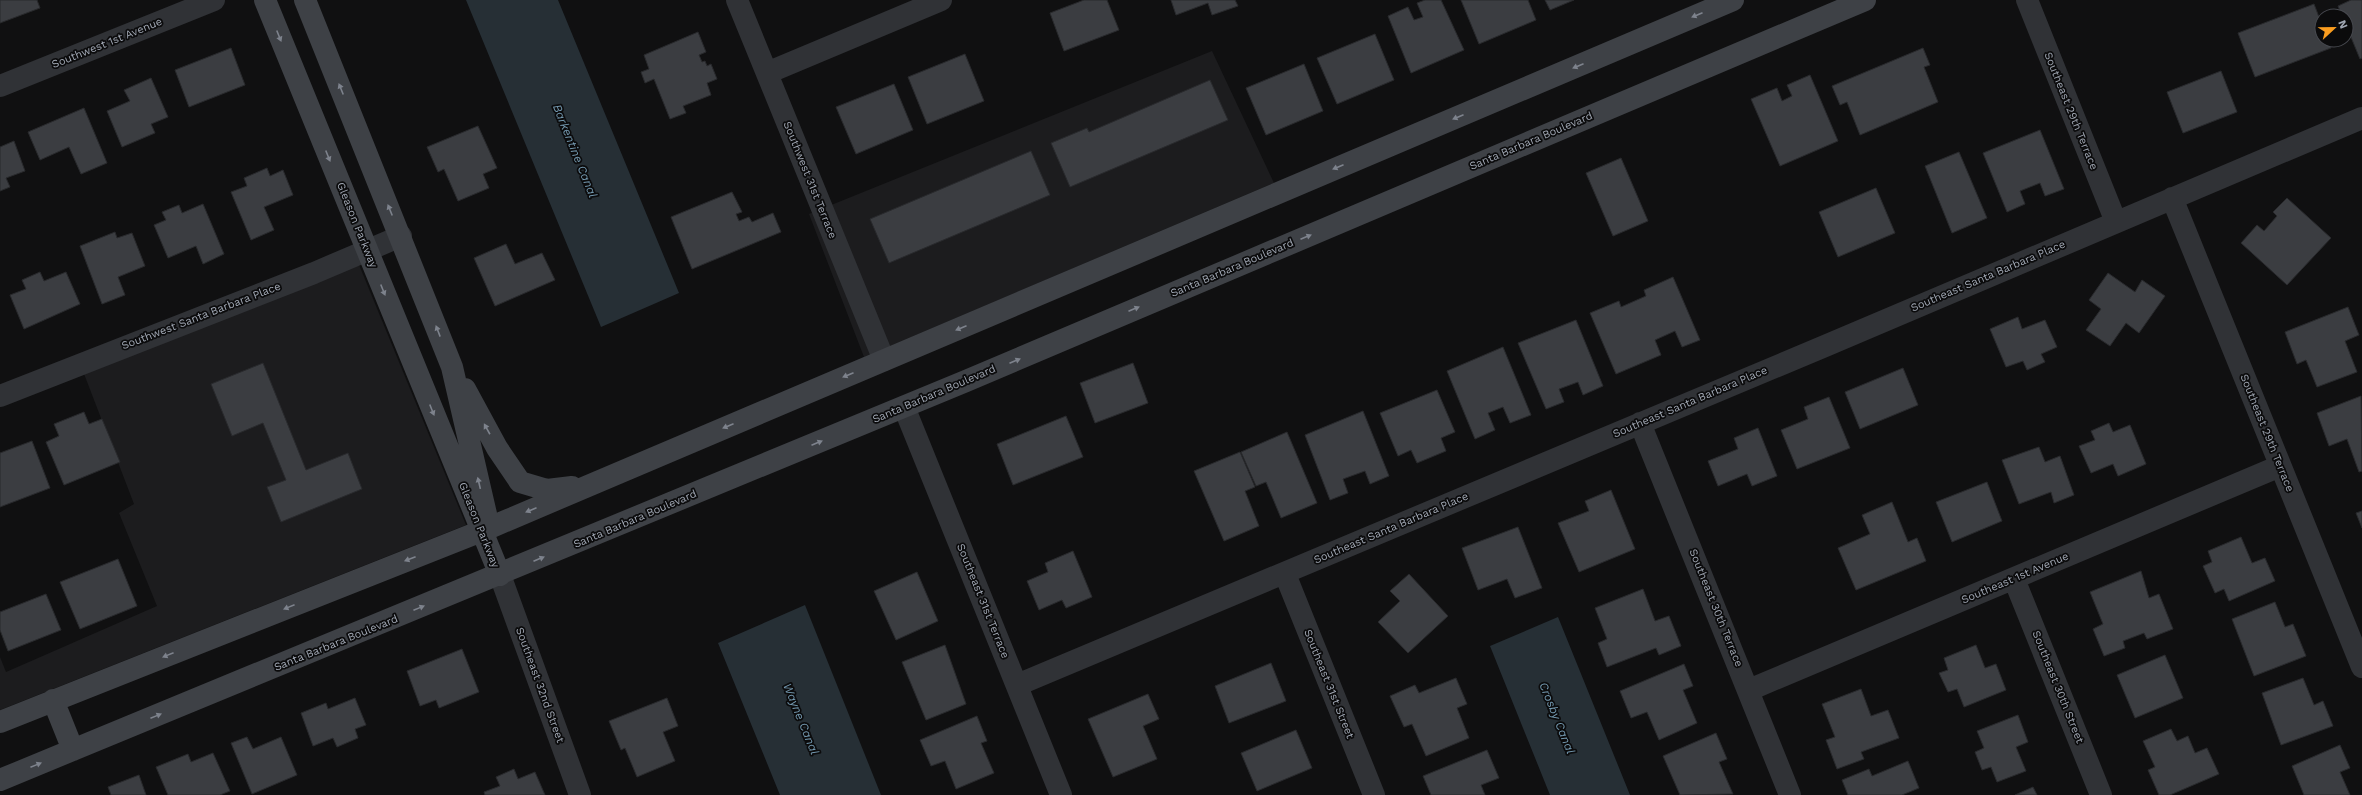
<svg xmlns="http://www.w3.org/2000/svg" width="2362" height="795" font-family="'Work Sans',sans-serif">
<rect width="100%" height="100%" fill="#101011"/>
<path fill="#1c1c1e" d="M 1212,51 L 1274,183 L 864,357 L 809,214 Z
M 355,255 L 466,525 L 0,710 L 0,657 L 6,672 L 157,606 L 119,513 L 134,504 L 81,366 Z"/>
<path fill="#262f35" d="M 466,0 L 558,0 L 679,293 L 601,327 Z
M 805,605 L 881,795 L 780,795 L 718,643 Z
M 1558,617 L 1630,795 L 1550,795 L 1490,646 Z"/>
<path fill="#3b3d41" stroke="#292a2d" d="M 0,0 L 37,0 L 40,8 L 0,23 Z
M 1084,0 L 1107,0 L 1119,30 L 1064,51 L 1050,13 Z
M 1171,0 L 1235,0 L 1238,6 L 1212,15 L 1208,3 L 1176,15 Z
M 1425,0 L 1441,0 L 1464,50 L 1411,73 L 1388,16 L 1408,7 L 1414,20 L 1423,17 L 1417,3 Z
M 1461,0 L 1528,0 L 1536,20 L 1479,44 Z
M 1545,0 L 1574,0 L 1550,10 Z
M 2351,0 L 2362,0 L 2362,58 L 2360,59 L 2346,25 L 2346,16 L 2342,16 L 2338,6 Z
M 2314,4 L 2322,25 L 2322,40 L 2328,40 L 2331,48 L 2255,77 L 2238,33 Z
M 698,32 L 706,52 L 699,55 L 702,62 L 705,61 L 707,66 L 711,64 L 717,79 L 707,83 L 711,95 L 683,106 L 686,113 L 670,119 L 654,79 L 645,83 L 641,72 L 649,69 L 644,55 Z
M 1375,34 L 1394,80 L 1337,104 L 1317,58 Z
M 231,48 L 245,85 L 189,107 L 175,70 Z
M 1923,48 L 1930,65 L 1924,67 L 1938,102 L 1860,135 L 1847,102 L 1840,105 L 1832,86 Z
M 965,54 L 984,101 L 927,124 L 908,77 Z
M 1304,64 L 1323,111 L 1266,135 L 1246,88 Z
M 2221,71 L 2237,112 L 2183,133 L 2167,92 Z
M 1810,75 L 1838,141 L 1780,166 L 1751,99 L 1777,88 L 1782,101 L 1792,96 L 1787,85 Z
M 151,78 L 168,117 L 151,124 L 155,133 L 122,147 L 107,111 L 130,101 L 124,90 Z
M 1210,80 L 1228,120 L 1070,187 L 1051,143 L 1087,128 L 1089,132 Z
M 894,84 L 913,130 L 856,154 L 836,107 Z
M 84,108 L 107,163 L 81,174 L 69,147 L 40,160 L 28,132 Z
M 478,126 L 497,168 L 483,174 L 489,188 L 458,201 L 444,169 L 438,172 L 427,147 Z
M 2040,130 L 2064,189 L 2045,196 L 2040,183 L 2020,191 L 2025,204 L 2007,212 L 1983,153 Z
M 14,141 L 25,171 L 6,178 L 10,187 L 0,191 L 0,147 Z
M 1031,151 L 1050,195 L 889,263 L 870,219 Z
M 1959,152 L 1987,218 L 1952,233 L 1925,166 Z
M 1621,158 L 1648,221 L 1613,236 L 1586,173 Z
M 267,168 L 270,176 L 283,170 L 293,195 L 264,207 L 274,230 L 251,240 L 231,192 L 247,186 L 244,178 Z
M 1876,188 L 1895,233 L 1838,257 L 1819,212 Z
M 732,192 L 742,212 L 736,214 L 739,221 L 749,217 L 752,222 L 773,213 L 781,232 L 692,269 L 671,217 Z
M 2287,198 L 2331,238 L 2287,285 L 2241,243 L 2257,225 L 2264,231 L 2277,216 L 2273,212 Z
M 203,204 L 224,254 L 203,264 L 196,246 L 168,258 L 154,225 L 166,220 L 162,212 L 179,205 L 182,213 Z
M 115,232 L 117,238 L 132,233 L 145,266 L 118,277 L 125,295 L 102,304 L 80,246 Z
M 506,244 L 515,264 L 542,253 L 555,280 L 495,306 L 474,258 Z
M 40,272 L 44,281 L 66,272 L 80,304 L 24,329 L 10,295 L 26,289 L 22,280 Z
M 2108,273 L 2135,292 L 2142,280 L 2165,296 L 2139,333 L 2126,323 L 2110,346 L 2086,330 L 2101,309 L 2089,300 Z
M 1673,277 L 1700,340 L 1682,347 L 1675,331 L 1655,340 L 1661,355 L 1616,374 L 1590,313 L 1619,301 L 1621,307 L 1646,296 L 1644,290 Z
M 2348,307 L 2359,335 L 2345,341 L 2357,372 L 2317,387 L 2306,360 L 2297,364 L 2285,332 Z
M 2018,317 L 2022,329 L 2045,320 L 2057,347 L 2041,354 L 2045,362 L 2027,370 L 2023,361 L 2006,367 L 1990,329 Z
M 1576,320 L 1603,386 L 1583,395 L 1578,382 L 1559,389 L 1564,402 L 1546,409 L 1518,343 Z
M 1503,347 L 1531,415 L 1510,423 L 1503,407 L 1488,413 L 1495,430 L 1475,439 L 1447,371 Z
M 263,363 L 306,470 L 348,453 L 362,489 L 281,522 L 267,487 L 286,480 L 263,423 L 232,436 L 211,384 Z
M 1133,363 L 1148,403 L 1095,423 L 1080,383 Z
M 1903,368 L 1918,405 L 1860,429 L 1845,392 Z
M 1437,390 L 1455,432 L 1441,438 L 1446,451 L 1417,463 L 1411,450 L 1398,456 L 1380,413 Z
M 2361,396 L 2362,471 L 2359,472 L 2347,439 L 2329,446 L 2317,413 Z
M 1829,397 L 1850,448 L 1797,469 L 1781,430 L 1808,419 L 1804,407 Z
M 1363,411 L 1389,476 L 1370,484 L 1365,471 L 1343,479 L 1348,493 L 1330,500 L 1305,435 Z
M 84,412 L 89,424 L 102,419 L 120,462 L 64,485 L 46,442 L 59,436 L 54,424 Z
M 1066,416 L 1083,457 L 1013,485 L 997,444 Z
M 2109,423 L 2113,432 L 2130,425 L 2146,464 L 2118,476 L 2113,464 L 2091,473 L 2079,446 L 2095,440 L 2091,431 Z
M 1758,428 L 1777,476 L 1752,486 L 1747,474 L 1718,486 L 1708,461 L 1738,449 L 1734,438 Z
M 1287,432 L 1317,503 L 1281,518 L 1266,482 L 1256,486 L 1241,452 Z
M 32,441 L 50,488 L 0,507 L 0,453 Z
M 2039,447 L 2045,462 L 2060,456 L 2074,495 L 2054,503 L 2051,492 L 2019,504 L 2002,460 Z
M 1240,452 L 1255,487 L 1245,491 L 1259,526 L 1224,541 L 1194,471 Z
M 1987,482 L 2002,521 L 1952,542 L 1936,502 Z
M 1611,490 L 1635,549 L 1579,572 L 1558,523 L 1589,511 L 1585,501 Z
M 1892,502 L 1908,542 L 1917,538 L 1926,561 L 1856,590 L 1838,548 L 1870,534 L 1862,515 Z
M 2362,511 L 2362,528 L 2356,513 Z
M 1518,527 L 1542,588 L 1515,598 L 1507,579 L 1478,590 L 1462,548 Z
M 2241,537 L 2252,563 L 2265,558 L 2275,581 L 2229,601 L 2224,589 L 2215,593 L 2203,566 L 2212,562 L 2208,551 Z
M 1073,551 L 1092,597 L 1066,608 L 1062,600 L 1039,610 L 1027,581 L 1048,572 L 1045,563 Z
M 118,559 L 137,606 L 80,629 L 60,582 Z
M 2141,571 L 2149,598 L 2159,594 L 2173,629 L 2147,639 L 2144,633 L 2123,641 L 2125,648 L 2104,656 L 2093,629 L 2103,624 L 2090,592 Z
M 917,572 L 938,621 L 896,640 L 874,591 Z
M 1409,574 L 1448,616 L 1408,653 L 1378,622 L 1400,601 L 1390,591 Z
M 1643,589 L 1655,621 L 1669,616 L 1681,646 L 1659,655 L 1656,648 L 1607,667 L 1598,643 L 1607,639 L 1595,608 Z
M 46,594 L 61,630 L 8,651 L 0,630 L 0,612 Z
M 2275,602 L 2285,627 L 2293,624 L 2306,656 L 2254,676 L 2232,619 Z
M 945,645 L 966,704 L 926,720 L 902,662 Z
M 1976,645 L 1985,668 L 1996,664 L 2006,690 L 1964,707 L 1957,689 L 1948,692 L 1939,673 L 1948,670 L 1944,658 Z
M 462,649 L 479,692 L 439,708 L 436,700 L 420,706 L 407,671 Z
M 2165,655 L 2183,698 L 2135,718 L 2117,675 Z
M 1271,663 L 1286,701 L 1229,723 L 1215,686 Z
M 1684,664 L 1693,686 L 1683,690 L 1697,723 L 1659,740 L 1647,712 L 1631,718 L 1620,691 Z
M 1456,678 L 1467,704 L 1457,708 L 1469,738 L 1426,756 L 1412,724 L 1404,727 L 1390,696 L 1415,685 L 1419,693 Z
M 2303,678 L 2314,705 L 2323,701 L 2333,726 L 2281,745 L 2262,693 Z
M 1861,689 L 1871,716 L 1888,710 L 1899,738 L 1861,752 L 1864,759 L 1837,769 L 1826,740 L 1835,737 L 1822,704 Z
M 1148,694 L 1159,719 L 1143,726 L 1157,759 L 1113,777 L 1088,719 Z
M 355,698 L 366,725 L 355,729 L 358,738 L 337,747 L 333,738 L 313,746 L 301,713 L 326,703 L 328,709 Z
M 667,698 L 678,726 L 663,732 L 675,761 L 637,777 L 625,748 L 621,750 L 609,721 Z
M 2018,715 L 2028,742 L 2016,747 L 2026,771 L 1997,782 L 1991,767 L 1982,770 L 1975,752 L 1984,748 L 1977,731 Z
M 977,716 L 987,741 L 981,743 L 994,773 L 956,789 L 945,761 L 931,766 L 920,740 Z
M 2171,729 L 2177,741 L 2188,736 L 2195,753 L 2207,748 L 2219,774 L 2170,795 L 2159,795 L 2148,770 L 2155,767 L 2143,741 Z
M 1296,730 L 1312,768 L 1257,791 L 1241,753 Z
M 1716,733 L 1727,759 L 1719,762 L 1733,794 L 1680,795 L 1663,756 Z
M 247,737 L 253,749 L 281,737 L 297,775 L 252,794 L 231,743 Z
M 2340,745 L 2350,768 L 2340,772 L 2350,795 L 2304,795 L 2292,766 Z
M 1487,750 L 1499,778 L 1481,785 L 1485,795 L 1431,795 L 1423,776 Z
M 213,753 L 230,791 L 220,795 L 168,795 L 156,767 L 188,754 L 191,762 Z
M 1908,761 L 1919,788 L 1902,795 L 1848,795 L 1842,780 L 1869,769 L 1872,776 Z
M 514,769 L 518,779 L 535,772 L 545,795 L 485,795 L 484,792 L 500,786 L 496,777 Z
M 139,775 L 146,795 L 111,795 L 108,787 Z
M 2033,787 L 2037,795 L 2015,795 Z"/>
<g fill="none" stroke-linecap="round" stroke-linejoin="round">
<path stroke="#303236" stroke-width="22" d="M 737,0 L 884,360
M 2027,0 L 2116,222
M 767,73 L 941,0
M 0,86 L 214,0
M 2172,198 L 2362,667
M 0,396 L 314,273 L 401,236
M 904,407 L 1061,795
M 1640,423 L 1790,795
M 1285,574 L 1374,795
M 500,575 L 580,795
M 2014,579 L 2101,795
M 1017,685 L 1825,346 L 2362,118
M 1749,690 L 2280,466"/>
<path stroke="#3e4146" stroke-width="22" d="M 265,0 L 500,575
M 305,0 L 452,367 L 486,514
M 465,389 L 497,448 L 520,482 L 547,490 L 572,487
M 53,700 L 73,750
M 0,722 L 489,528 L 1733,0
M 0,780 L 966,381 L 1865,0"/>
</g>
<defs><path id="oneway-solid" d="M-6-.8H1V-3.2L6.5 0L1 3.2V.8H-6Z"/></defs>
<g fill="#7e838d">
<use href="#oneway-solid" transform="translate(1697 15) rotate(157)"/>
<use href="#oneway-solid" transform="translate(279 36) rotate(68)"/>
<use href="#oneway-solid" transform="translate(1578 66) rotate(157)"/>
<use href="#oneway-solid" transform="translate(341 89) rotate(-112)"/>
<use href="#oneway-solid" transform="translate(1458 117) rotate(157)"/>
<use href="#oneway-solid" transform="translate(328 156) rotate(68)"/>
<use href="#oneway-solid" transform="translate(1338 167) rotate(157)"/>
<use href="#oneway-solid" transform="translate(390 210) rotate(-112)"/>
<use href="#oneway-solid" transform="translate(1306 237) rotate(-23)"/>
<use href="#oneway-solid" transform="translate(383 290) rotate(68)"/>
<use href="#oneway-solid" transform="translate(1134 309) rotate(-23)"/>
<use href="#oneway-solid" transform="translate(961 328) rotate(157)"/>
<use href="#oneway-solid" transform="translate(438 331) rotate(-111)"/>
<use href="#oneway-solid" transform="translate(1015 361) rotate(-23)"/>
<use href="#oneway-solid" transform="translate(848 375) rotate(157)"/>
<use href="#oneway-solid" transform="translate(432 410) rotate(68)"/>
<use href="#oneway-solid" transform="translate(728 426) rotate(157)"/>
<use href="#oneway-solid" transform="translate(487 429) rotate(-119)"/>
<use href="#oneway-solid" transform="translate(817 443) rotate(-23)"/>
<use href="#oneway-solid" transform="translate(479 483) rotate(-103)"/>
<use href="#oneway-solid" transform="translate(531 510) rotate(157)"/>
<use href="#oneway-solid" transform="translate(410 559) rotate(159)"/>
<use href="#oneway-solid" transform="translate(539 559) rotate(-23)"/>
<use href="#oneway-solid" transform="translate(289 607) rotate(158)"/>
<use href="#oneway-solid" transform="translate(419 608) rotate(-22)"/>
<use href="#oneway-solid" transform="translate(168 655) rotate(158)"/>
<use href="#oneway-solid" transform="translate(156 716) rotate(-22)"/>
<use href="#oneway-solid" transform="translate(36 765) rotate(-22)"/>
</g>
<g text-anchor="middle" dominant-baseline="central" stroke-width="3.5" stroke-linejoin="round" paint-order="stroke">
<g font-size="11" fill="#a0a7b3" stroke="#0b0b0c">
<text transform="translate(107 43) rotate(-22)">Southwest 1st Avenue</text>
<text transform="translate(2071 111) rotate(68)">Southeast 29th Terrace</text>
<text transform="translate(1531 141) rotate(-23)">Santa Barbara Boulevard</text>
<text transform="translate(810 180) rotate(68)">Southwest 31st Terrace</text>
<text transform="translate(357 225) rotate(68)">Gleason Parkway</text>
<text transform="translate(1232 268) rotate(-23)">Santa Barbara Boulevard</text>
<text transform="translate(1988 276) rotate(-23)">Southeast Santa Barbara Place</text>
<text transform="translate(201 316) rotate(-21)">Southwest Santa Barbara Place</text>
<text transform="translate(934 394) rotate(-23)">Santa Barbara Boulevard</text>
<text transform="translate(1690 402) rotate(-23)">Southeast Santa Barbara Place</text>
<text transform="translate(2267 433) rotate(68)">Southeast 29th Terrace</text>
<text transform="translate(635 519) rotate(-23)">Santa Barbara Boulevard</text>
<text transform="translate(479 525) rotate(68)">Gleason Parkway</text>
<text transform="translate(1391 528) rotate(-23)">Southeast Santa Barbara Place</text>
<text transform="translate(2015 578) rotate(-23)">Southeast 1st Avenue</text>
<text transform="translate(983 601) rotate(68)">Southeast 31st Terrace</text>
<text transform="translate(1716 608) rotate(68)">Southeast 30th Terrace</text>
<text transform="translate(336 643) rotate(-22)">Santa Barbara Boulevard</text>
<text transform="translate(1329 684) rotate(68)">Southeast 31st Street</text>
<text transform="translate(540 685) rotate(70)">Southeast 32nd Street</text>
<text transform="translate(2058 687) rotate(68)">Southeast 30th Street</text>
</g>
<g font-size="12" font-style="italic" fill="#7499b0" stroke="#0b0b0c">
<text transform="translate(575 151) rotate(68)">Barkentine Canal</text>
<text transform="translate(1557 718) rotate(68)">Crosby Canal</text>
<text transform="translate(801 719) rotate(68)">Wayne Canal</text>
</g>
</g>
<g transform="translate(2334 28) rotate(68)"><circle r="19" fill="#0b0b0c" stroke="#47494f"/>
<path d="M0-3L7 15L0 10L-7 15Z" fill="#fa9d1f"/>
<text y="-6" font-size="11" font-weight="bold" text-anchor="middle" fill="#a0a7b3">N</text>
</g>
</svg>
